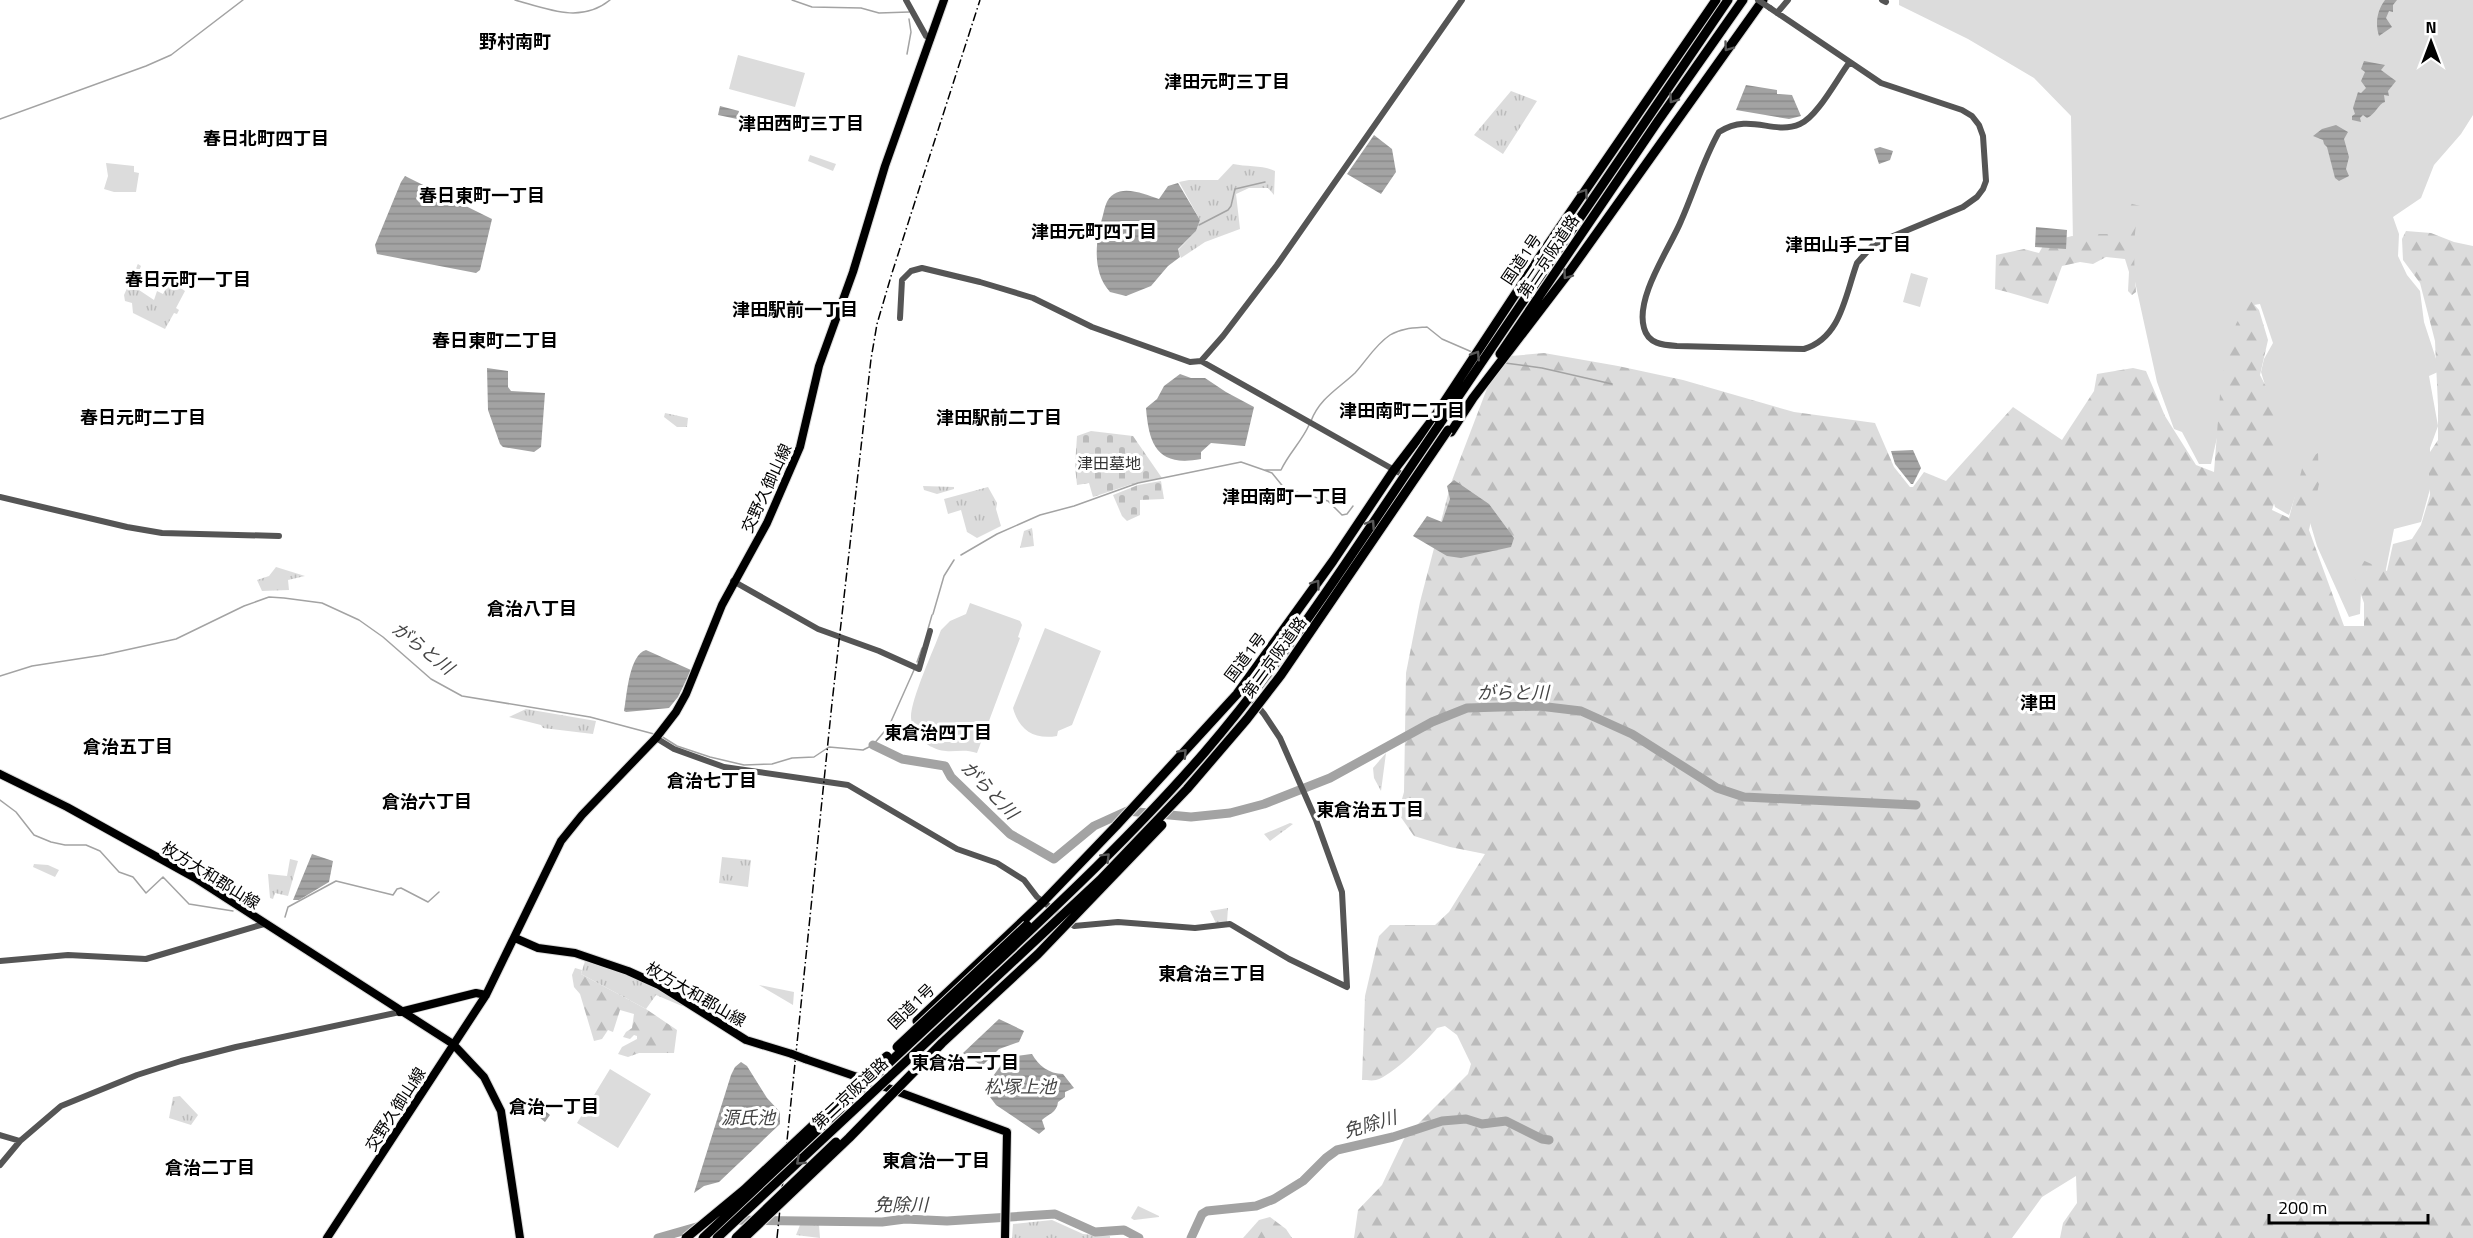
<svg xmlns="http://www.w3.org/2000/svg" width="2473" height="1238" font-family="'Titillium Web','Noto Sans JP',sans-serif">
<defs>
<pattern id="forest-firs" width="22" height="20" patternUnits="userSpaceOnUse" patternTransform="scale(1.5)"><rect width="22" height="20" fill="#dcdcdc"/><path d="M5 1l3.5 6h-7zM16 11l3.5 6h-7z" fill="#bbb"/></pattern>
<pattern id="cemetery-stones" width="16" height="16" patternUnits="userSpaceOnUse" patternTransform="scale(1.5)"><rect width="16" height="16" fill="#dcdcdc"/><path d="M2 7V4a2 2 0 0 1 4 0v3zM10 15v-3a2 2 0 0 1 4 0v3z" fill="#bbb"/></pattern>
<pattern id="park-tufts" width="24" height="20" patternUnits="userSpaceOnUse" patternTransform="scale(1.5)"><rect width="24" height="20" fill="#dcdcdc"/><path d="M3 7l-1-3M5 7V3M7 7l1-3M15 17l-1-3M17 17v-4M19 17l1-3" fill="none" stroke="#bbb"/></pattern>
<pattern id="water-rules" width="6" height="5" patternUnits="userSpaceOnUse" patternTransform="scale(1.5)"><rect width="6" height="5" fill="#a3a3a3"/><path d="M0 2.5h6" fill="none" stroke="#8b8b8b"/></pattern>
</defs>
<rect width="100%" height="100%" fill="#fff"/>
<path fill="#dcdcdc" d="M 1899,0 L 2473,0 L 2473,115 L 2461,134 L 2434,165 L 2421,198 L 2393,217 L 2399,234 L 2398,256 L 2407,275 L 2420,291 L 2424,322 L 2440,371 L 2429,376 L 2438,426 L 2430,448 L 2430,489 L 2421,522 L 2394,529 L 2382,589 L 2361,591 L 2360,614 L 2349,617 L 2317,546 L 2309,519 L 2304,470 L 2289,515 L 2275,507 L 2265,472 L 2273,411 L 2261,372 L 2264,359 L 2273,343 L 2260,304 L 2247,306 L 2211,464 L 2199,464 L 2182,432 L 2174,429 L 2157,382 L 2125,236 L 2073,244 L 2071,116 L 2034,78 L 1968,39 L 1899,5 Z
M 738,55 L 805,73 L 795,107 L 729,89 Z
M 106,163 L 134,166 L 134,172 L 139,173 L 136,192 L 114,192 L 104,189 L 108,176 Z
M 1911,273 L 1928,278 L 1920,307 L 1903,302 Z
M 970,603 L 1020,621 L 1022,625 L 1018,637 L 1020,638 L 977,753 C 959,747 950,756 932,747 C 922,743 912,729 911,718 C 910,701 934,649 941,630 L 950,621 L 966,614 Z
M 1045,628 L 1101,651 L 1072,725 L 1058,731 L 1057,736 C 1034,740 1019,730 1013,708 Z
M 610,1069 L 651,1094 L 618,1148 L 577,1123 Z"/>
<path fill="url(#forest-firs)" d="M 2129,203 L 2140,206 C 2132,232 2134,265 2136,292 L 2132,295 L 2128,291 L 2129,272 L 2125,259 L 2106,257 L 2093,264 L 2080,262 L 2062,266 L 2048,304 C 2029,299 2014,293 1995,289 L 1996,255 L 2024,249 L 2039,253 L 2048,237 L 2056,240 L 2072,236 L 2088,238 L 2098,234 L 2123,234 Z
M 2406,231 L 2431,233 L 2454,242 L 2473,246 L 2473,1238 L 2060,1238 L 2063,1223 L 2077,1203 L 2076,1176 L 2042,1197 L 2012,1238 L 1354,1238 L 1358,1210 L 1382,1185 L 1405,1137 L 1468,1074 L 1471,1064 L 1457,1035 L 1445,1026 L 1437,1028 C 1427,1041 1392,1076 1376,1080 C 1372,1081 1366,1080 1362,1080 L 1365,996 L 1379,936 L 1390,925 L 1435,925 L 1449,912 L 1485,854 L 1450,847 L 1414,836 L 1398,813 L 1404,792 L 1406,673 L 1420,602 L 1451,483 L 1494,370 L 1511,356 L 1544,353 L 1618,366 L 1683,380 L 1794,412 L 1875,423 L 1894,467 L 1910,487 L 1913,487 L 1924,472 L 1946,481 L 2013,407 L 2062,440 L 2094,391 L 2097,374 L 2133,368 L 2146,371 L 2165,416 L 2196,465 L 2214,472 L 2221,381 L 2236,324 L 2250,300 L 2259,310 L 2268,340 L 2260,375 L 2276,406 L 2278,491 L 2272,510 L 2289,518 L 2304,461 L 2318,453 L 2319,484 L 2309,530 L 2344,626 L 2364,626 L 2364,603 L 2351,567 L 2358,558 L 2387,571 L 2393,544 L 2412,539 L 2421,525 L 2430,495 L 2428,455 L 2438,440 L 2438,406 L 2435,341 L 2420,283 L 2403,260 L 2402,239 Z
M 575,968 L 582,970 L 581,974 L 646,1009 L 677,1030 L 674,1053 L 639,1053 L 628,1057 L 618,1054 L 622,1047 L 637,1039 L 637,1036 L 634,1035 L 630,1039 L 623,1037 L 626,1032 L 632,1028 L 634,1014 L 620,1010 L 613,1032 L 608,1030 L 602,1039 L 594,1041 L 580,994 L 574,987 L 572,975 Z
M 1270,1217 L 1286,1229 L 1292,1238 L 1243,1238 L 1259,1220 Z"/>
<path fill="url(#cemetery-stones)" d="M 1091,431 L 1133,436 L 1162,478 L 1132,484 L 1093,497 L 1089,483 L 1077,485 L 1075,466 L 1077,436 Z
M 1161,481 L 1164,499 L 1140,500 L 1140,515 L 1127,521 L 1122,516 L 1113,495 L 1138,485 Z"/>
<path fill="url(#park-tufts)" d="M 1511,91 L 1537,101 L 1503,154 L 1474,135 Z
M 810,155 L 836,164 L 833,171 L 808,161 Z
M 1233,164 C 1247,167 1263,165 1275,171 L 1274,195 L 1268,188 L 1249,188 L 1236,194 L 1240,229 L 1205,242 L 1181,258 L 1178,250 L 1196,231 L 1200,220 L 1179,182 L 1189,180 L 1218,180 Z
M 138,264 L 141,266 L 133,286 L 154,300 L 157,291 L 163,294 L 170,281 L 185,291 L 176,308 L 179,310 L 177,314 L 174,313 L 165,329 L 133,313 L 132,303 L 125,301 L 124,295 Z
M 665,413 L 688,418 L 687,427 L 677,427 L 664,417 Z
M 923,486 L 954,487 L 954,489 L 937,494 L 924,490 Z
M 988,487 L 997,503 L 996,509 L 1001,526 L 977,538 L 967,532 L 961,510 L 948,514 L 944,499 Z
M 1032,528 L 1034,546 L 1020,548 L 1024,531 Z
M 276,567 L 305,576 L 288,580 L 289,590 L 262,591 L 257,580 L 269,576 Z
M 526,709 L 596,721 L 593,734 L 543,728 L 541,725 L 509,717 Z
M 1386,753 L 1381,791 L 1374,778 L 1373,768 Z
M 1290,823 L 1293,824 L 1270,841 L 1264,834 Z
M 722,857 L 751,860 L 748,887 L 719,883 Z
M 290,859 L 298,861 L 288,896 L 275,893 L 273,899 L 270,898 L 268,874 L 287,876 Z
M 34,864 L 48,865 L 59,870 L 55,877 L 33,867 Z
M 1228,908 L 1227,922 L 1216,923 L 1210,911 Z
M 586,958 L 631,973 L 685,1005 L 682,1006 L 656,995 L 646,1009 L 581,974 Z
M 759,985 L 794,992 L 793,1005 Z
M 180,1096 L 198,1115 L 191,1125 L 169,1118 L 173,1097 Z
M 1138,1206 L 1159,1216 L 1159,1217 L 1134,1220 L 1131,1218 Z
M 1052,1220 L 1083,1234 L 1110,1236 L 1110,1238 L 1012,1238 L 1013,1224 Z
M 800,1225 L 819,1225 L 820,1238 L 796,1235 Z"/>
<path fill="url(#water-rules)" d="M 2385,0 L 2397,0 L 2393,5 L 2393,12 L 2389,11 L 2386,18 L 2392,27 L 2379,36 C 2375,23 2377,11 2385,0 Z
M 2364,61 L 2385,65 L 2381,70 L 2396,81 L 2388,91 L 2389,96 L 2384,95 L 2385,102 C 2378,104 2376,114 2367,118 L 2363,115 L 2360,118 L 2361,122 L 2352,120 L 2352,116 L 2355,114 L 2353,108 L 2358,92 L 2361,93 L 2366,88 L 2361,81 L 2365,72 L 2361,69 Z
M 1746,85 L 1777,90 L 1777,94 L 1792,95 L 1801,116 L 1789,119 L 1736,110 Z
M 720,106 L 739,111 L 737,119 L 718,115 Z
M 2336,125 L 2348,132 L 2344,139 L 2349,157 L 2346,169 L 2349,176 L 2339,181 L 2335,178 L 2327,147 L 2324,144 L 2323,140 L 2313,136 L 2322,129 Z
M 1374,135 L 1392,149 L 1396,172 L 1381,194 L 1347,174 Z
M 1880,147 L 1893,151 L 1890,160 L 1879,164 L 1874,149 Z
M 405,176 L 492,219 L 480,270 L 476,273 L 377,254 L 375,245 L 401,182 Z
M 1178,183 L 1200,220 L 1196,231 L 1178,249 L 1180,257 L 1168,266 L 1151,286 L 1126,296 L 1110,292 C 1091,271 1096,239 1103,215 C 1105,207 1106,199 1114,194 C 1127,186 1146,195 1159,199 L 1168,186 Z
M 2036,227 L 2067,230 L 2066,249 L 2035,247 Z
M 487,368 L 508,371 L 508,387 L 511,391 L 545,393 L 541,447 L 534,452 L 503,447 L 500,444 L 488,410 Z
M 1180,374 L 1191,378 L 1205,378 L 1226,392 L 1254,407 L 1245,446 L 1211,443 L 1201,452 L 1201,459 C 1158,467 1149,446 1146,408 L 1157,399 L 1164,386 Z
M 1913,450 L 1921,468 L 1913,484 L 1911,484 L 1895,464 L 1891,451 Z
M 1454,480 L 1489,504 L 1514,538 L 1511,547 L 1461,558 L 1447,556 L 1413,536 L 1427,516 L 1442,522 L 1450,499 L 1447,486 Z
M 646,650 L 691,670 L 678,697 L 669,708 L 626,712 L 624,711 C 627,694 629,655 646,650 Z
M 312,854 L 333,861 L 329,882 L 299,900 L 293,900 Z
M 999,1019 L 1024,1031 L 1019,1042 L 999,1049 L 982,1066 L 963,1053 Z
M 1032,1054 C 1038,1065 1049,1074 1063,1074 L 1074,1088 L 1065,1092 L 1065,1097 L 1058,1102 C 1057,1113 1048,1114 1042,1120 L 1045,1129 L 1039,1134 L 996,1105 L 987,1093 L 988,1083 L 1007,1057 Z
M 741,1062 L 747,1066 L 767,1098 L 780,1112 L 780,1124 L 719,1182 L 704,1186 L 694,1193 L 731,1075 L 735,1067 Z
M 534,1102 L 550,1115 L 545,1122 L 529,1109 Z"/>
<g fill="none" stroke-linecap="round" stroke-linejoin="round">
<path stroke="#a3a3a3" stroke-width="1.5" d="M 515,0 C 547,9 581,24 610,0
M 792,0 L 812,7 L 861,8 L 879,13 L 909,12
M 907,54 L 911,32 L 909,19
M 0,119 L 146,66 L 171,55 L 243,0
M 1199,225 L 1228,210 L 1231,206 L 1235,189 L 1265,182
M 1505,363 L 1542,368 L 1612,384
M 1311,421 C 1320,398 1338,389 1355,373 C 1367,360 1375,345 1390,335 C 1401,328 1414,328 1427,327 L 1442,339 L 1472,352
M 1264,470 L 1272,473 L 1285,489
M 1289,490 L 1328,501 L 1342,515 L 1347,514 L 1353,506
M 961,555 L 997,534 L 1040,515 L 1074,506 L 1138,483 L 1241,462 L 1264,470 L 1281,470 C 1289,453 1302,441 1309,425
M 933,614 L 944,576 L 954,560
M 928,629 L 932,615
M 917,662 L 922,648
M 0,676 L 32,666 L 103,655 L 176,639 L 244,606 L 269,597 L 284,598 L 322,603 L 359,620 L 383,637 L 431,679 L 462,696 L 590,717 L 654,734
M 661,736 L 677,746 L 710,757 L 744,765 L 772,764 L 792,758 L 814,757 L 829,747 L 863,750 L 873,745 L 889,726 L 914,670
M 0,800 L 16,812 L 34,835 L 51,842 L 65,845 L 86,845 L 100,851 L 119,872 L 133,877 L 146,893 L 163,877 L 189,904 L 233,911
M 285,917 L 288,907 L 336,881 L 393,895 L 397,889 L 401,888 L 428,902 L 439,892"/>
<path stroke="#a3a3a3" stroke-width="9" d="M 873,745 L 902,759 L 945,766 L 951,777 L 1010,834 L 1054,859 L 1094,826 L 1127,811 L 1191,817 L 1230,813 L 1264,804 L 1330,778 L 1432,722 L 1467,708 L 1539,706 L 1581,711 L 1632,734 L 1717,788 L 1744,797 L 1916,805
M 732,1220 L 882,1222 L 905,1219 L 947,1221 L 1055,1214 L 1095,1232 L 1124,1230 L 1139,1238
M 658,1238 L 700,1226
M 1191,1238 L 1202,1214 L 1207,1211 L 1256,1206 L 1274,1199 L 1303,1181 L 1326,1158 L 1337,1150 L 1393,1137 L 1442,1121 L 1466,1119 L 1482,1124 L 1506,1121 L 1542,1139 L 1549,1140"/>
<defs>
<path id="major" d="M 0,774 L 67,807 L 195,878 L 453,1044 L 484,1077 L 501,1111 L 520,1238
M 515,938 L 538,948 L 575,953 L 628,971 L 659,985 L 746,1040 L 792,1054
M 400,1012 L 476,993 L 486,995
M 805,1059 L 866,1080
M 877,1084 L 1007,1132 L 1005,1238
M 327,1238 L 486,995 L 561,841 L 582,815 L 656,738 L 676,712 L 686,694 L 722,605 L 767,523 L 800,447 L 819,366 L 853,272 L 885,166 L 944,0"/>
<path id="highway" d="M 1500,354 L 1658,121 L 1743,0
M 1439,425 L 1728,0
M 1451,432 L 1473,398 L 1567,275 L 1763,0
M 917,1021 L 1043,902 L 1116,826 L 1237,694 L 1333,561 L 1394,470 L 1433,419 L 1543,252 L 1716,0"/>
</defs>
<use href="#major" stroke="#dbdbdb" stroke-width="10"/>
<use href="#highway" stroke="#dbdbdb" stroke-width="11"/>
<path stroke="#555" stroke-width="6" d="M 906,0 L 926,36 L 931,39
M 1882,0 L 1886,2
M 1770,8 L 1881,83 L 1962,110 L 1972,116 L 1979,125 L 1983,136 L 1986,181 L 1983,189 L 1977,197 L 1963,207 L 1874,244 L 1857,263 C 1845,296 1841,338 1804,349 L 1677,346 C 1663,345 1648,344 1644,328 C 1635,297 1670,248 1681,221 C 1694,192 1703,160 1719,132 C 1751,112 1773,136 1800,124 C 1817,117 1837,79 1849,63
M 1777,13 L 1788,0
M 900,318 L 902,280 L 911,271 L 922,268 L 980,282 L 1033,298 L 1092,327 L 1190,362 L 1201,361 L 1405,476
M 1201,361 L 1223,336 L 1277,265 L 1462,0
M 0,497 L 127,527 L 162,533 L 279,536
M 733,581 L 818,629 L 879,651 L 919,669 L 930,631
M 656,738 L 674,749 L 724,767 L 848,785 L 957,849 L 997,863 L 1024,880 L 1037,897 L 1074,926 L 1118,922 L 1195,928 L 1230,924 L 1289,959 L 1347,987 L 1342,892 L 1316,820 L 1280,738 L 1264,714 L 1242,687
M 0,961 L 68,955 L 146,959 L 264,924
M 0,1135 L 20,1141 L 0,1165
M 20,1141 L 61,1106 L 137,1075 L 181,1061 L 236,1047 L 400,1012"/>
<use href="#major" stroke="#000" stroke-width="8"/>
<use href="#highway" stroke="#000" stroke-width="9"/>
<path stroke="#000" stroke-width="1.5" stroke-dasharray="9 3 1.5 3" stroke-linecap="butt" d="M 777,1238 L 832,703 L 871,359 L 877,324 L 892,273 L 980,0"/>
<defs>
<path id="major-bridge" d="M 792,1054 L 805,1059"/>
<path id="highway-bridge" d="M 897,1047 L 1027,925
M 686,1238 L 744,1190 L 887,1056
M 703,1238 C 791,1155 880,1071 969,988 C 1050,912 1131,837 1204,753 C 1292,651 1363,536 1439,425
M 717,1238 L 1100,880 L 1187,789 L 1247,719 L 1281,675 L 1448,430
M 736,1238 L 836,1142
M 744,1238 L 849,1138 L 942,1043 L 1038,954 L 1162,825"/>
</defs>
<use href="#major-bridge" stroke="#dbdbdb" stroke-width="10" stroke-linecap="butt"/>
<use href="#highway-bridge" stroke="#dbdbdb" stroke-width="11" stroke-linecap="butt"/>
<path stroke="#555" stroke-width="6" d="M 1758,0 L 1770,8"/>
<use href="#major-bridge" stroke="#000" stroke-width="8"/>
<use href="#highway-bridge" stroke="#000" stroke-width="9"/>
</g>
<defs><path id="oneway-chevron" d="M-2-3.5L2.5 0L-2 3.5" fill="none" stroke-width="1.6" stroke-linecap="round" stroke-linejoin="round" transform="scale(1.5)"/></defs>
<g stroke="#595959">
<use href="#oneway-chevron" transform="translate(1728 47) rotate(126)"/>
<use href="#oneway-chevron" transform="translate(1673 99) rotate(125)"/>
<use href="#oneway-chevron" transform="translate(1584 193) rotate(-56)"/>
<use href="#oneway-chevron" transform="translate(1567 275) rotate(126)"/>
<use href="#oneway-chevron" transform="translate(1476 355) rotate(-57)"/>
<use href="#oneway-chevron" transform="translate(1371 524) rotate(-56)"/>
<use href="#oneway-chevron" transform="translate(1316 584) rotate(-54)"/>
<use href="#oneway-chevron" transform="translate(1183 753) rotate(-47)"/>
<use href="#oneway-chevron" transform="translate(1106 857) rotate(-45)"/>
<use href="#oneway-chevron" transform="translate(800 1161) rotate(137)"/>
</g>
<g text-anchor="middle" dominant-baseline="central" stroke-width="6" stroke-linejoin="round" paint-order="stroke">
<g font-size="16" fill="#000" stroke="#fff">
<text transform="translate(1548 256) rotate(-56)">第二京阪道路</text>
<text transform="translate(1521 259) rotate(-56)">国道1号</text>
<text transform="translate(766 488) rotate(-65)">交野久御山線</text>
<text transform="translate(1245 657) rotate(-53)">国道1号</text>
<text transform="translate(1274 657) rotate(-54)">第二京阪道路</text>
<text transform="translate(211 875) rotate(32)">枚方大和郡山線</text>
<text transform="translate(696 994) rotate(30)">枚方大和郡山線</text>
<text transform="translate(911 1006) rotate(-44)">国道1号</text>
<text transform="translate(850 1093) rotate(-43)">第二京阪道路</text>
<text transform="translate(395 1109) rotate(-57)">交野久御山線</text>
</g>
<g font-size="16" fill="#333" stroke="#fff">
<text x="1109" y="463">津田墓地</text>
</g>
<g font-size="18" font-weight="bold" fill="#000" stroke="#fff">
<text x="515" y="41">野村南町</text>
<text x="1227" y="81">津田元町三丁目</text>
<text x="801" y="123">津田西町三丁目</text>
<text x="266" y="138">春日北町四丁目</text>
<text x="482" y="195">春日東町一丁目</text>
<text x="1094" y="231">津田元町四丁目</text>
<text x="1848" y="244">津田山手二丁目</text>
<text x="188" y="279">春日元町一丁目</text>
<text x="795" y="309">津田駅前一丁目</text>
<text x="495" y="340">春日東町二丁目</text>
<text x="1402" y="410">津田南町二丁目</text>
<text x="143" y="417">春日元町二丁目</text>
<text x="999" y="417">津田駅前二丁目</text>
<text x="1285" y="496">津田南町一丁目</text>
<text x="532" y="608">倉治八丁目</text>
<text x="2038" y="702">津田</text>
<text x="938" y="732">東倉治四丁目</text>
<text x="128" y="746">倉治五丁目</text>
<text x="712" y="780">倉治七丁目</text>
<text x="427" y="801">倉治六丁目</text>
<text x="1370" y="809">東倉治五丁目</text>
<text x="1212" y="973">東倉治三丁目</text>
<text x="965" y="1062">東倉治二丁目</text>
<text x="554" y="1106">倉治一丁目</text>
<text x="936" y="1160">東倉治一丁目</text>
<text x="210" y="1167">倉治二丁目</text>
</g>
<g font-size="18" font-style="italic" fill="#444" stroke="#fff">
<text transform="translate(423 648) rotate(38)">がらと川</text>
<text x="1513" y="692">がらと川</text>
<text transform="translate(990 790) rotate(46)">がらと川</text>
<text x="1020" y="1086">松塚上池</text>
<text x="748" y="1117">源氏池</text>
<text transform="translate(1370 1124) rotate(-16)">免除川</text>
<text x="901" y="1204">免除川</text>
</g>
</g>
<g transform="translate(2431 42)" stroke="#ffffff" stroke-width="4.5" paint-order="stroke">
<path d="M0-4.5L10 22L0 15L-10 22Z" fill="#000000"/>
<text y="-9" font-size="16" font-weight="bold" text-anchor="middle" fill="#000000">N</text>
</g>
<path d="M2269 1214v9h159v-9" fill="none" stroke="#000000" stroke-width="3"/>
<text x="2278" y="1214" font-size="18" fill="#000000" stroke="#ffffff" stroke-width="4.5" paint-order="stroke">200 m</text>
</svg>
